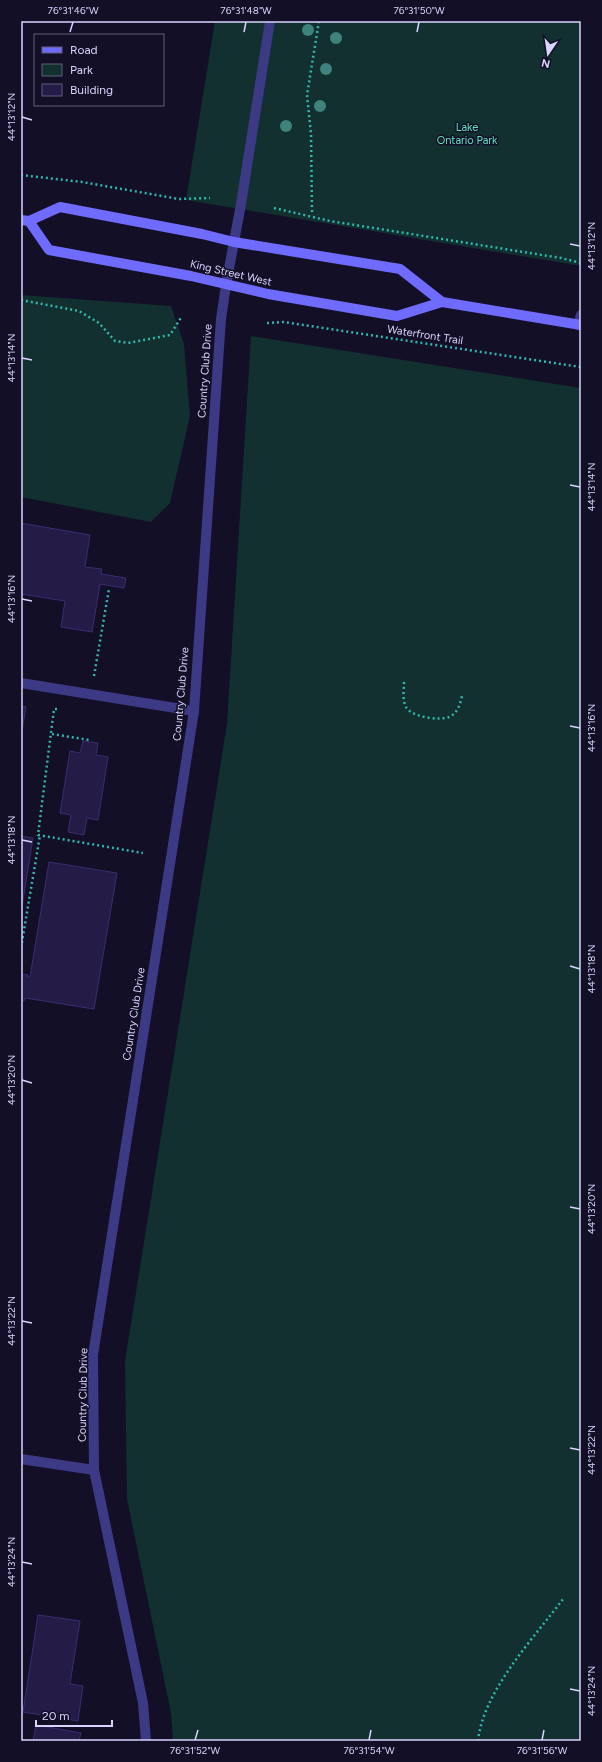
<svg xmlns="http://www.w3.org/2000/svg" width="602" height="1762" font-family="Figtree,sans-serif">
<rect width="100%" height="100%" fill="#130f26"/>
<path fill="#12302f" d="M 215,21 L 581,21 L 581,266 L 186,200 Z
M 21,295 L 171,306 L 184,344 L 190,416 L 170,503 L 151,522 L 21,497 Z
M 251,336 L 581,388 L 581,1741 L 173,1741 L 171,1713 L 127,1499 L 125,1361 L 227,724 Z"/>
<path fill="#241b47" stroke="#3b2d73" d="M 21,523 L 90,535 L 85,567 L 102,569 L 101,574 L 126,578 L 124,588 L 100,584 L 92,632 L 61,627 L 65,601 L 21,594 Z
M 21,706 L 26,707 L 21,736 Z
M 83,741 L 98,743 L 96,755 L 108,757 L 98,820 L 87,818 L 84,835 L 68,832 L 71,815 L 60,813 L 70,751 L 80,753 Z
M 21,836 L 33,838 L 21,912 Z
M 49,862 L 117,873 L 94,1009 L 25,998 L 24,1001 L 21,1001 L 21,974 L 28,975 L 27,977 L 30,977 Z
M 38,1615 L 80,1621 L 70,1684 L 83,1686 L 78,1721 L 23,1712 Z
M 36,1725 L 81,1733 L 79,1741 L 33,1741 Z"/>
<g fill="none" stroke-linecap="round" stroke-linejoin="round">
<path stroke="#2fb8b0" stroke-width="2.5" stroke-dasharray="2 3" stroke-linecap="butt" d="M 21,175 L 82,182 L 179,199 L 210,198
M 274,208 L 330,221 L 561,258 L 581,263
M 312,212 L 311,134 L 307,95 L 319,21
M 21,300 L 79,311 L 99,323 L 115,341 L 128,343 L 170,335 L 182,316
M 267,323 L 284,322 L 581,367
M 94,676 L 109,589
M 404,682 C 404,690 402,699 406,707 C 411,717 439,721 449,717 C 458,713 460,704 462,696
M 57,709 L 54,709 L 38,835 L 143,853
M 52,734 L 89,740
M 21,948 L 40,835
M 478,1741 C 483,1691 534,1638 563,1599"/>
<path stroke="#3d3a85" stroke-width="10" d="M 226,285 L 241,204 L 270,21
M 578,325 L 581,315
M 21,683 L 194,711
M 21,1459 L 94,1470"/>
<path stroke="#3d3a85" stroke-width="10" d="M 146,1741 L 143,1703 L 94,1470 L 93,1355 L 194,711 L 221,319 L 226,285"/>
<path stroke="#6f6bff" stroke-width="10" d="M 21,220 L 29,221 L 60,207 L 202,234 L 234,242 L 400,269 L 442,302
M 29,221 L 49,250 L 191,276 L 268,294 L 397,316 L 442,302 L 581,325"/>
</g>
<g fill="#3d827b">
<circle cx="308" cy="30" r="6"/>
<circle cx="336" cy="38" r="6"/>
<circle cx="326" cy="69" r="6"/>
<circle cx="320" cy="106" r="6"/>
<circle cx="286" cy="126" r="6"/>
</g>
<path fill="none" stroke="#d9d4ff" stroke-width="1.5" d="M 70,32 L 73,22M 244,32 L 246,22M 417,32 L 419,22M 22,117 L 32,120M 570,244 L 580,246M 22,358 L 32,360M 570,485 L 580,487M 22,599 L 32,601M 570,726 L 580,728M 22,840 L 32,842M 570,966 L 580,969M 22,1080 L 32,1083M 570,1207 L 580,1209M 22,1321 L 32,1323M 570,1448 L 580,1450M 22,1562 L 32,1564M 570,1689 L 580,1691M 195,1740 L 198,1730M 369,1740 L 371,1730M 542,1740 L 544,1730"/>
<g text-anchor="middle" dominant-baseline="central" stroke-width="3" stroke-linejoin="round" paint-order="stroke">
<g font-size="11" fill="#5fe0c0" stroke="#130f26">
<text x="467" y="127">Lake<tspan x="467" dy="13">Ontario Park</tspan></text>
</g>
<g font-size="11" fill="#d9d4ff" stroke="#130f26">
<text transform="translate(231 273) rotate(13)">King Street West</text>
<text transform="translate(425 335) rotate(9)">Waterfront Trail</text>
<text transform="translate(205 371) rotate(-86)">Country Club Drive</text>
<text transform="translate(181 694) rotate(-85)">Country Club Drive</text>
<text transform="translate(134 1014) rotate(-81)">Country Club Drive</text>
<text transform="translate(83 1395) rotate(-89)">Country Club Drive</text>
</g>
</g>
<rect width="602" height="1762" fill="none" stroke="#130f26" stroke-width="44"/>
<rect x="34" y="34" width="130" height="72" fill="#130f26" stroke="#625e7d"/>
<rect x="42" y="47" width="20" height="6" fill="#6f6bff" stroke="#625e7d"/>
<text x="70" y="54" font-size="12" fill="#d9d4ff">Road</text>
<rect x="42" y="64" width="20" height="12" fill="#12302f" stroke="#625e7d"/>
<text x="70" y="74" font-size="12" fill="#d9d4ff">Park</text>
<rect x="42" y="84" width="20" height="12" fill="#241b47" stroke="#625e7d"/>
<text x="70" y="94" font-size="12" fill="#d9d4ff">Building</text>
<g transform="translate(548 54) rotate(193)" stroke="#130f26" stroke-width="3" paint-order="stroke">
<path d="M0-3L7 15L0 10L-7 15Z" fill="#d9d4ff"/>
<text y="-6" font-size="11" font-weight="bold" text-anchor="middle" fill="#d9d4ff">N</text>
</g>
<path d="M36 1720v6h76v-6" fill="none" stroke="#d9d4ff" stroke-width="2"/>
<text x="42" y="1720" font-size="12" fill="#d9d4ff" stroke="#130f26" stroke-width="3" paint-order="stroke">20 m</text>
<rect x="22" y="22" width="558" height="1718" fill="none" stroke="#d9d4ff" stroke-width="1.5"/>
<g font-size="10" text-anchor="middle" fill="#d9d4ff">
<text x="73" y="14">76°31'46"W</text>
<text x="246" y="14">76°31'48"W</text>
<text x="419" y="14">76°31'50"W</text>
<text transform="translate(11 117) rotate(-90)" y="4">44°13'12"N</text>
<text transform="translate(591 246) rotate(-90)" y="4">44°13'12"N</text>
<text transform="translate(11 358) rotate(-90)" y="4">44°13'14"N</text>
<text transform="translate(591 487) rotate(-90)" y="4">44°13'14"N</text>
<text transform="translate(11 599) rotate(-90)" y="4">44°13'16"N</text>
<text transform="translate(591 728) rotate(-90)" y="4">44°13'16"N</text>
<text transform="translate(11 840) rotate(-90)" y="4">44°13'18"N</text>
<text transform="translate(591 969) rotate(-90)" y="4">44°13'18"N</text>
<text transform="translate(11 1080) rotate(-90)" y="4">44°13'20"N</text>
<text transform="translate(591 1209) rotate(-90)" y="4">44°13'20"N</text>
<text transform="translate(11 1321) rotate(-90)" y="4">44°13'22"N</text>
<text transform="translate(591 1450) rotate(-90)" y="4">44°13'22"N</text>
<text transform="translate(11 1562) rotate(-90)" y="4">44°13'24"N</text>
<text transform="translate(591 1691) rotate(-90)" y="4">44°13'24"N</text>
<text x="195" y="1754">76°31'52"W</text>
<text x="369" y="1754">76°31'54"W</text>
<text x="542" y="1754">76°31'56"W</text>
</g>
</svg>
